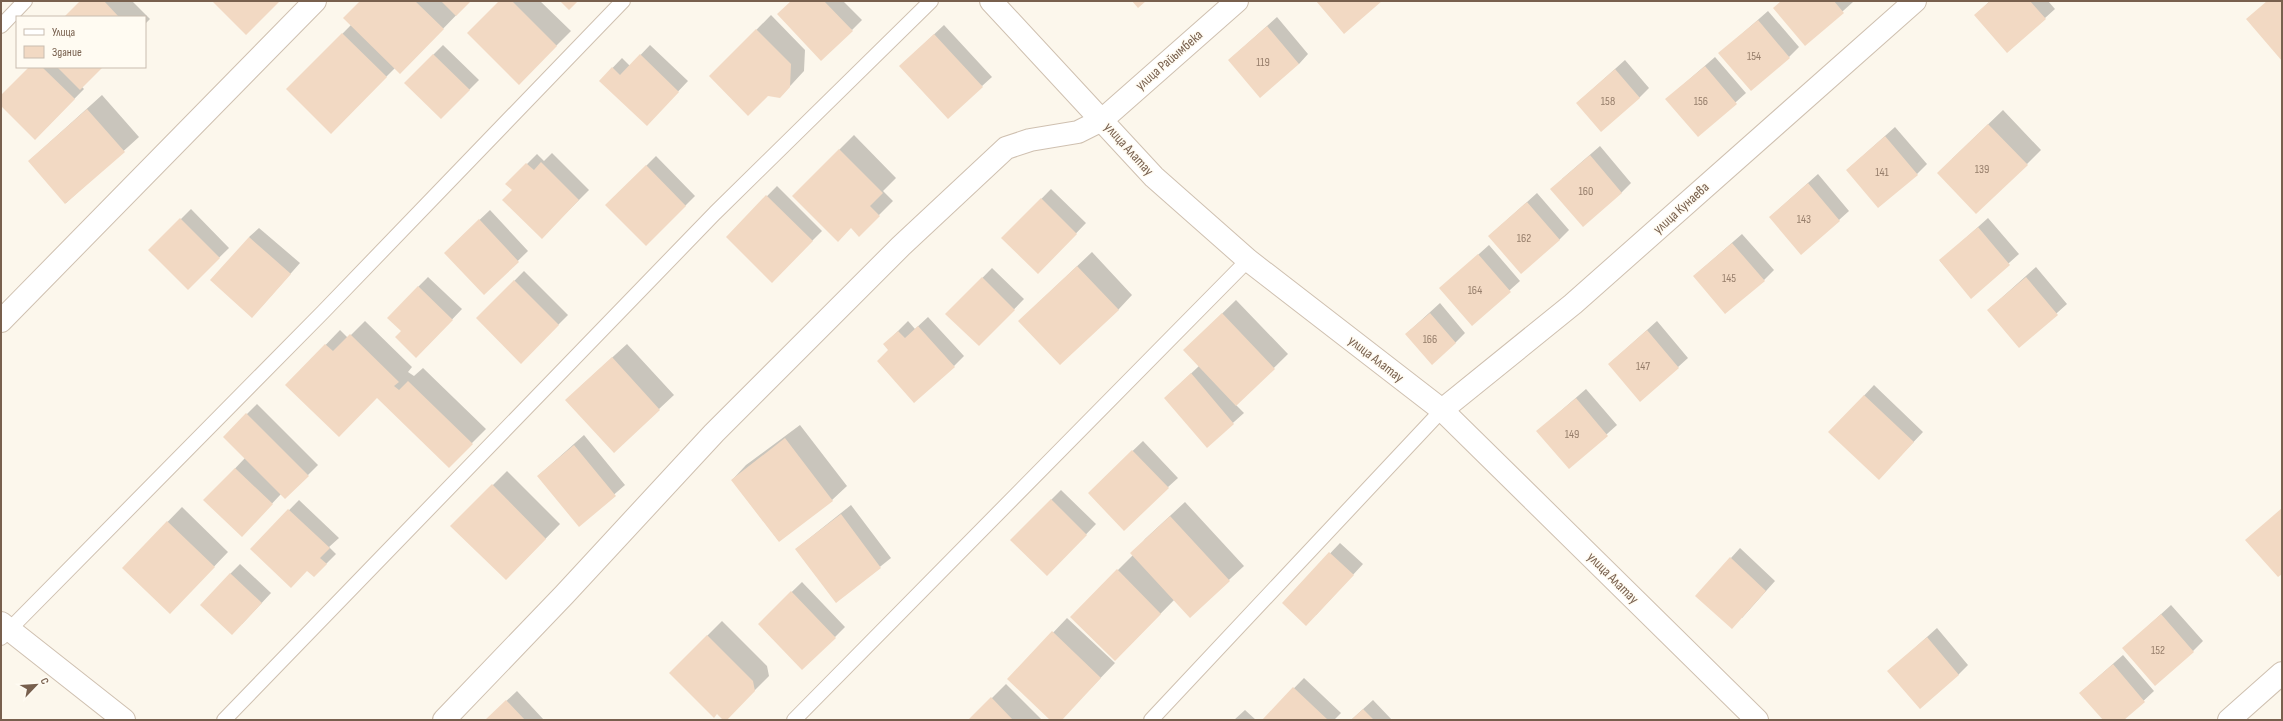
<svg xmlns="http://www.w3.org/2000/svg" width="2283" height="721" font-family="'Sofia Sans Condensed',sans-serif">
<rect width="100%" height="100%" fill="#fcf7ec"/>
<path fill="#0003" d="M 81,1 L 132,1 L 150,19 L 145,24 L 145,17 L 65,17 Z
M 362,1 L 470,1 L 400,73 L 395,68 L 331,132 L 288,89 L 351,25 Z
M 500,1 L 540,1 L 571,31 L 519,83 Z
M 792,1 L 843,1 L 862,20 L 852,30 Z
M 1782,1 L 1852,1 L 1853,2 L 1805,45 Z
M 1990,1 L 2048,1 L 2055,9 L 2045,18 L 1975,15 Z
M 1768,11 L 1799,47 L 1789,57 L 1720,53 Z
M 771,15 L 805,50 L 804,71 L 780,97 L 711,76 Z
M 1277,17 L 1308,54 L 1299,64 L 1229,60 Z
M 944,25 L 992,77 L 982,86 L 911,56 Z
M 443,45 L 479,80 L 441,118 L 406,82 Z
M 650,45 L 688,81 L 656,115 L 600,81 L 622,58 L 630,66 Z
M 1715,57 L 1746,93 L 1698,136 L 1677,90 Z
M 1625,60 L 1649,88 L 1639,98 L 1577,103 Z
M 30,67 L 102,67 L 82,87 L 84,89 L 35,139 L 1,105 L 1,97 Z
M 102,95 L 139,137 L 66,203 L 29,161 Z
M 2003,110 L 2041,150 L 2027,164 L 1952,159 Z
M 1895,127 L 1927,164 L 1917,174 L 1847,170 Z
M 854,135 L 896,178 L 883,191 L 893,201 L 859,235 L 851,227 L 793,196 Z
M 1600,146 L 1631,183 L 1621,193 L 1562,179 Z
M 552,153 L 589,190 L 542,237 L 513,190 L 507,184 L 537,154 L 544,161 Z
M 656,156 L 695,196 L 646,245 L 607,205 Z
M 1818,174 L 1849,211 L 1839,220 L 1770,217 Z
M 777,186 L 822,231 L 772,281 L 727,237 Z
M 1051,189 L 1086,223 L 1038,273 L 1003,238 Z
M 1537,193 L 1569,230 L 1559,240 L 1489,236 Z
M 191,209 L 229,248 L 188,288 L 150,250 Z
M 490,210 L 528,251 L 484,294 L 455,243 Z
M 1988,218 L 2019,254 L 1971,297 L 1940,261 Z
M 259,228 L 300,263 L 262,306 L 249,237 Z
M 1742,234 L 1774,270 L 1764,280 L 1694,276 Z
M 1489,245 L 1520,281 L 1472,324 L 1441,288 Z
M 1092,252 L 1132,295 L 1118,310 L 1034,307 Z
M 2036,267 L 2067,304 L 2019,347 L 1988,310 Z
M 992,268 L 1024,299 L 979,345 L 947,314 Z
M 524,271 L 568,315 L 521,362 L 478,318 Z
M 428,277 L 462,309 L 426,347 L 403,331 L 418,287 Z
M 1236,300 L 1288,354 L 1236,405 L 1244,413 L 1207,446 L 1165,398 L 1199,366 L 1199,336 Z
M 1440,303 L 1465,333 L 1455,343 L 1406,334 Z
M 928,317 L 964,356 L 954,366 L 889,350 L 894,335 L 908,321 L 915,329 Z
M 365,321 L 412,367 L 408,372 L 414,376 L 423,368 L 486,429 L 449,466 L 377,397 L 287,385 L 340,330 L 348,338 Z
M 1657,321 L 1688,358 L 1678,367 L 1609,364 Z
M 627,344 L 674,395 L 614,451 L 581,386 Z
M 1874,385 L 1923,432 L 1888,469 L 1830,432 Z
M 1586,389 L 1617,425 L 1569,468 L 1548,422 Z
M 257,404 L 318,465 L 285,498 L 281,494 L 251,526 L 205,500 L 245,458 L 224,437 Z
M 800,425 L 847,486 L 832,500 L 779,541 L 732,480 L 746,465 Z
M 584,435 L 625,485 L 579,525 L 538,476 Z
M 1143,441 L 1178,478 L 1168,487 L 1099,483 Z
M 507,471 L 560,524 L 506,579 L 452,526 Z
M 1061,490 L 1096,524 L 1047,575 L 1011,540 Z
M 299,500 L 339,538 L 329,547 L 336,554 L 324,566 L 307,569 L 251,549 Z
M 1185,502 L 1244,566 L 1190,616 L 1175,599 L 1115,660 L 1071,617 L 1133,555 L 1145,539 Z
M 851,505 L 891,558 L 836,602 L 796,549 Z
M 182,507 L 228,552 L 184,598 L 123,568 Z
M 1340,543 L 1363,564 L 1316,615 L 1283,603 Z
M 1740,548 L 1775,581 L 1742,618 L 1731,558 Z
M 240,564 L 271,593 L 242,624 L 230,574 Z
M 802,582 L 845,627 L 835,637 L 769,614 Z
M 2171,605 L 2203,641 L 2193,651 L 2124,648 Z
M 1067,618 L 1115,663 L 1060,720 L 1052,720 L 1009,679 Z
M 722,621 L 767,666 L 769,676 L 725,720 L 670,673 Z
M 1937,628 L 1968,665 L 1958,675 L 1889,671 Z
M 2123,655 L 2154,691 L 2123,720 L 2104,720 L 2080,693 Z
M 1304,678 L 1341,713 L 1334,720 L 1263,720 Z
M 1006,684 L 1042,720 L 970,720 Z
M 517,691 L 544,720 L 486,720 Z
M 1373,700 L 1392,720 L 1351,720 Z
M 1245,710 L 1256,720 L 1234,720 Z"/>
<path fill="#f2d9c3" d="M 80,1 L 104,1 L 119,17 L 64,17 Z
M 212,1 L 280,1 L 246,35 Z
M 360,1 L 415,1 L 444,29 L 400,74 L 343,18 Z
M 441,1 L 471,1 L 456,16 Z
M 499,1 L 512,1 L 557,46 L 519,85 L 467,33 Z
M 560,1 L 578,1 L 569,10 Z
M 791,1 L 824,1 L 853,31 L 821,61 L 777,14 Z
M 1132,1 L 1146,1 L 1138,8 Z
M 1316,1 L 1382,1 L 1344,34 Z
M 1781,1 L 1834,1 L 1844,13 L 1805,46 L 1773,8 Z
M 1990,1 L 2030,1 L 2046,19 L 2007,53 L 1974,15 Z
M 2267,1 L 2282,1 L 2282,61 L 2246,19 Z
M 1758,20 L 1790,58 L 1751,91 L 1718,53 Z
M 1267,26 L 1299,64 L 1260,98 L 1228,60 Z
M 756,29 L 791,64 L 790,87 L 780,98 L 768,96 L 748,116 L 709,76 Z
M 342,33 L 387,77 L 331,134 L 286,89 Z
M 934,34 L 983,87 L 948,119 L 899,66 Z
M 433,54 L 470,90 L 441,119 L 404,83 Z
M 640,54 L 679,92 L 647,126 L 599,81 L 612,67 L 620,75 Z
M 1705,66 L 1737,104 L 1698,137 L 1665,99 Z
M 29,67 L 42,67 L 75,99 L 35,140 L 1,106 L 1,95 Z
M 57,67 L 103,67 L 80,90 Z
M 1615,69 L 1640,98 L 1601,132 L 1576,103 Z
M 87,109 L 125,152 L 65,204 L 28,161 Z
M 1988,124 L 2028,165 L 1976,214 L 1937,173 Z
M 1885,136 L 1918,175 L 1878,208 L 1846,170 Z
M 839,149 L 883,193 L 870,206 L 880,216 L 859,237 L 851,228 L 838,242 L 792,196 Z
M 1590,155 L 1622,193 L 1583,227 L 1550,189 Z
M 541,162 L 579,200 L 542,239 L 502,200 L 512,190 L 505,184 L 526,163 L 534,170 Z
M 646,165 L 686,206 L 646,246 L 605,205 Z
M 1808,183 L 1840,221 L 1801,255 L 1769,217 Z
M 766,195 L 813,241 L 772,283 L 726,237 Z
M 1041,198 L 1077,234 L 1038,274 L 1001,238 Z
M 1527,202 L 1560,240 L 1521,274 L 1488,236 Z
M 180,218 L 220,258 L 188,290 L 148,250 Z
M 479,219 L 519,262 L 484,295 L 444,253 Z
M 1978,227 L 2010,265 L 1971,299 L 1939,260 Z
M 249,237 L 291,274 L 252,318 L 210,280 Z
M 1732,243 L 1765,281 L 1725,314 L 1693,276 Z
M 1478,254 L 1511,292 L 1472,326 L 1439,288 Z
M 1077,266 L 1119,310 L 1060,365 L 1018,321 Z
M 982,277 L 1015,310 L 979,346 L 945,314 Z
M 2026,277 L 2058,315 L 2019,348 L 1987,310 Z
M 514,280 L 559,325 L 521,364 L 476,318 Z
M 418,286 L 453,320 L 416,358 L 395,337 L 401,331 L 387,318 Z
M 1222,313 L 1275,369 L 1236,406 L 1183,350 Z
M 1430,313 L 1456,343 L 1432,365 L 1405,334 Z
M 918,326 L 955,367 L 914,403 L 877,361 L 888,350 L 883,344 L 898,331 L 905,338 Z
M 1647,330 L 1679,368 L 1640,402 L 1608,364 Z
M 350,334 L 399,382 L 394,386 L 399,390 L 408,381 L 473,444 L 449,468 L 377,398 L 339,437 L 285,385 L 325,344 L 333,351 Z
M 612,357 L 660,410 L 614,453 L 565,400 Z
M 1191,373 L 1234,424 L 1207,448 L 1164,398 Z
M 1864,395 L 1914,442 L 1879,480 L 1828,432 Z
M 1576,398 L 1608,436 L 1569,469 L 1536,431 Z
M 246,413 L 309,476 L 285,499 L 223,437 Z
M 785,438 L 833,501 L 779,542 L 731,480 Z
M 574,445 L 616,496 L 579,527 L 537,476 Z
M 1132,450 L 1169,488 L 1124,531 L 1088,493 Z
M 235,468 L 273,504 L 242,537 L 203,500 Z
M 492,484 L 546,539 L 506,580 L 450,526 Z
M 1051,499 L 1087,535 L 1047,576 L 1010,540 Z
M 2282,508 L 2282,574 L 2278,577 L 2245,540 Z
M 288,509 L 330,548 L 320,558 L 327,564 L 314,577 L 307,571 L 291,588 L 250,549 Z
M 841,514 L 881,568 L 836,603 L 795,549 Z
M 1170,516 L 1230,581 L 1190,618 L 1130,553 Z
M 167,521 L 215,567 L 170,614 L 122,568 Z
M 1329,552 L 1354,575 L 1306,626 L 1282,603 Z
M 1730,557 L 1766,591 L 1732,629 L 1695,596 Z
M 1117,569 L 1161,614 L 1115,661 L 1070,617 Z
M 230,573 L 262,603 L 232,635 L 200,605 Z
M 791,591 L 836,638 L 802,670 L 758,624 Z
M 2161,614 L 2194,652 L 2155,686 L 2122,648 Z
M 1052,631 L 1101,678 L 1062,720 L 1050,720 L 1007,679 Z
M 707,635 L 753,681 L 755,691 L 727,720 L 723,720 L 717,714 L 714,718 L 669,673 Z
M 1927,637 L 1959,675 L 1920,709 L 1887,671 Z
M 2113,664 L 2145,702 L 2124,720 L 2103,720 L 2079,693 Z
M 1293,687 L 1328,720 L 1262,720 Z
M 991,697 L 1013,720 L 968,720 Z
M 506,700 L 525,720 L 485,720 Z
M 1363,709 L 1374,720 L 1351,720 Z"/>
<g fill="none" stroke-linecap="round" stroke-linejoin="round">
<defs>
<path id="service" d="M 1,26 L 25,1
M 1,638 L 323,312 L 623,1
M 224,720 L 715,213 L 931,1
M 794,720 L 1248,260
M 1151,720 L 1442,410"/>
<path id="minor" d="M 1,321 L 315,1
M 1442,410 L 1573,304 L 1915,1
M 1,623 L 124,720
M 444,720 L 564,595 L 714,433 L 901,246 L 1006,148 L 1030,140 L 1078,132 L 1102,120 L 1237,1
M 2229,720 L 2282,673"/>
<path id="tertiary" d="M 991,1 L 1154,177 L 1248,260 L 1442,410 L 1757,720"/>
</defs>
<use href="#service" stroke="#cfc0b0" stroke-width="16"/>
<use href="#minor" stroke="#cfc0b0" stroke-width="24"/>
<use href="#tertiary" stroke="#cfc0b0" stroke-width="24"/>
<use href="#service" stroke="#fff" stroke-width="14"/>
<use href="#minor" stroke="#fff" stroke-width="22"/>
<use href="#tertiary" stroke="#fff" stroke-width="22"/>
</g>
<g text-anchor="middle" dominant-baseline="central" stroke-width="3" stroke-linejoin="round" paint-order="stroke">
<g font-size="12" fill="#967e6b">
<text x="1754" y="56">154</text>
<text x="1263" y="62">119</text>
<text x="1608" y="101">158</text>
<text x="1701" y="101">156</text>
<text x="1982" y="169">139</text>
<text x="1882" y="172">141</text>
<text x="1586" y="191">160</text>
<text x="1804" y="219">143</text>
<text x="1524" y="238">162</text>
<text x="1729" y="278">145</text>
<text x="1475" y="290">164</text>
<text x="1430" y="339">166</text>
<text x="1643" y="366">147</text>
<text x="1572" y="434">149</text>
<text x="2158" y="650">152</text>
</g>
<g font-size="14" fill="#78604e" stroke="#fffbf2">
<text transform="translate(1169 60) rotate(-41)">улица Райымбека</text>
<text transform="translate(1129 149) rotate(48)">улица Алатау</text>
<text transform="translate(1681 208) rotate(-42)">улица Кунаева</text>
<text transform="translate(1376 359) rotate(38)">улица Алатау</text>
<text transform="translate(1613 578) rotate(45)">улица Алатау</text>
</g>
</g>
<rect width="2283" height="721" fill="none" stroke="#78604e" stroke-width="4"/>
<rect x="16" y="16" width="130" height="52" fill="#fffbf2" stroke="#c9bdb0"/>
<rect x="24" y="29" width="20" height="6" fill="#ffffff" stroke="#c9bdb0"/>
<text x="52" y="36" font-size="12" fill="#78604e">Улица</text>
<rect x="24" y="46" width="20" height="12" fill="#f2d9c3" stroke="#c9bdb0"/>
<text x="52" y="56" font-size="12" fill="#78604e">Здание</text>
<g transform="translate(36 685) rotate(65)" stroke="#fffbf2" stroke-width="3" paint-order="stroke">
<path d="M0-3L7 15L0 10L-7 15Z" fill="#78604e"/>
<text y="-6" font-size="11" font-weight="bold" text-anchor="middle" fill="#78604e">С</text>
</g>
</svg>
